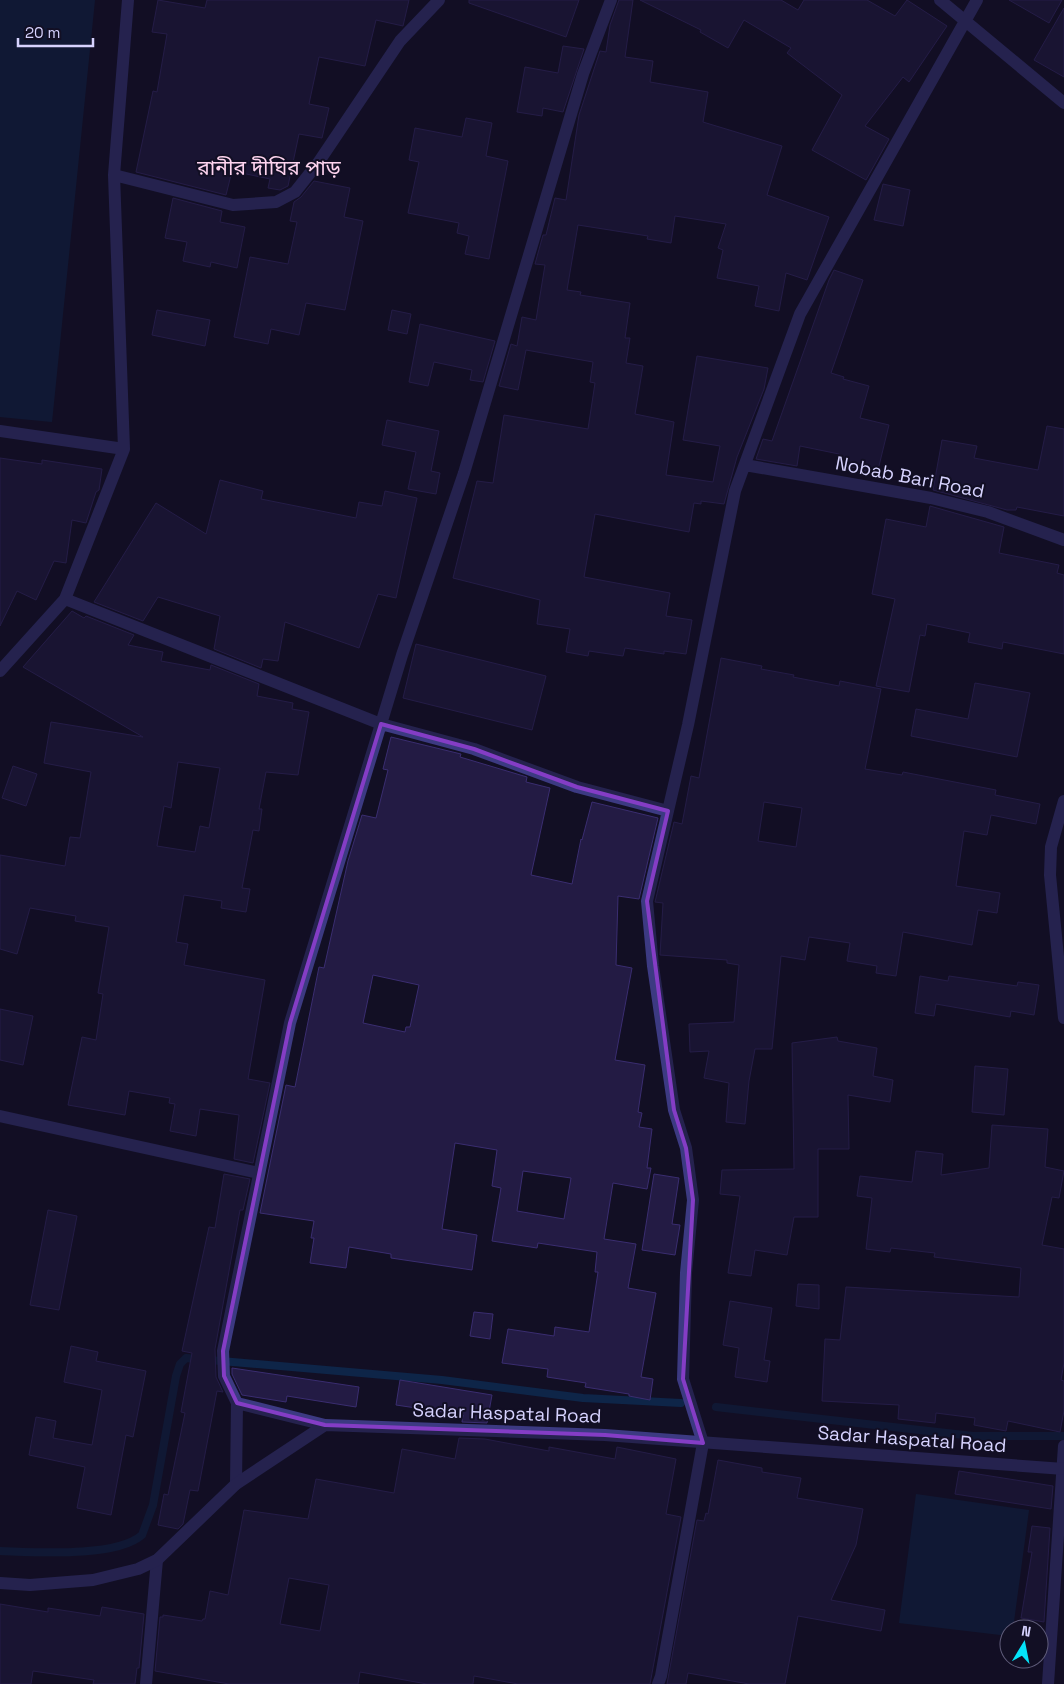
<svg xmlns="http://www.w3.org/2000/svg" width="1064" height="1684" font-family="'Space Grotesk','Noto Sans Bengali',sans-serif">
<rect width="100%" height="100%" fill="#120f24"/>
<path fill="#0e2548" d="M 0,0 L 95,0 L 52,422 L 0,417 Z
M 916,1494 L 1029,1510 L 1013,1629 L 1009,1629 L 1009,1636 L 899,1623 Z"/>
<g fill="none" stroke-linecap="round" stroke-linejoin="round">
<path stroke="#0e2548" stroke-width="8" d="M 716,1407 L 973,1436 L 1064,1436
M 0,1551 C 34,1552 116,1558 142,1535 L 153,1505 L 176,1376 L 180,1364 L 186,1358 L 442,1380 L 583,1398 L 681,1403"/>
</g>
<path fill="#231b44" stroke="#3a2d70" fill-rule="evenodd" d="M 158,0 L 205,8 L 207,0 L 409,0 L 403,26 L 376,20 L 365,66 L 319,57 L 309,104 L 329,108 L 322,138 L 299,134 L 288,186 L 280,190 L 268,188 L 270,179 L 232,171 L 226,195 L 136,172 L 153,91 L 157,92 L 167,34 L 152,32 Z
M 469,0 L 579,0 L 566,37 L 469,3 Z
M 619,0 L 633,0 L 625,57 L 653,61 L 650,82 L 708,92 L 703,122 L 782,146 L 767,195 L 829,217 L 807,280 L 786,273 L 779,311 L 755,306 L 759,286 L 717,278 L 723,250 L 718,248 L 726,224 L 675,216 L 671,243 L 647,239 L 648,236 L 578,225 L 567,290 L 581,292 L 580,295 L 630,303 L 625,338 L 630,338 L 626,363 L 643,366 L 635,414 L 674,422 L 666,475 L 713,482 L 720,446 L 683,440 L 697,356 L 768,368 L 764,389 L 737,457 L 724,504 L 701,501 L 701,504 L 694,503 L 689,532 L 595,514 L 584,577 L 670,593 L 666,616 L 692,620 L 686,654 L 664,651 L 664,654 L 625,648 L 623,656 L 589,651 L 588,656 L 566,652 L 570,629 L 537,624 L 540,600 L 453,578 L 477,481 L 493,483 L 504,415 L 588,429 L 595,383 L 590,382 L 593,362 L 526,350 L 518,390 L 499,386 L 511,344 L 517,346 L 522,317 L 536,320 L 545,265 L 535,264 L 543,235 L 546,235 L 555,198 L 566,200 L 579,115 L 600,51 L 606,52 L 610,25 Z
M 640,0 L 781,0 L 798,10 L 804,0 L 867,0 L 895,16 L 907,0 L 947,26 L 909,82 L 903,77 L 865,126 L 889,139 L 866,180 L 812,150 L 842,95 L 787,53 L 791,48 L 744,20 L 728,48 L 700,32 L 701,30 Z
M 1009,0 L 1062,0 L 1049,23 Z
M 1064,8 L 1064,77 L 1034,60 Z
M 563,46 L 584,49 L 563,112 L 543,108 L 542,116 L 517,112 L 525,67 L 558,73 Z
M 466,118 L 492,123 L 486,156 L 508,161 L 489,259 L 465,254 L 469,236 L 457,233 L 459,223 L 408,213 L 419,162 L 409,160 L 415,128 L 462,137 Z
M 314,181 L 350,188 L 344,217 L 363,221 L 345,310 L 306,303 L 299,335 L 271,329 L 268,344 L 234,337 L 250,257 L 288,264 L 297,222 L 290,221 L 294,202 L 301,197 Z
M 883,184 L 910,190 L 903,226 L 874,220 Z
M 173,198 L 222,211 L 220,222 L 245,227 L 237,268 L 211,262 L 210,267 L 183,261 L 187,242 L 165,238 Z
M 834,270 L 863,280 L 831,373 L 844,377 L 843,379 L 869,386 L 860,418 L 889,425 L 877,474 L 837,463 L 839,454 L 800,446 L 797,466 L 756,459 L 763,439 L 772,441 L 829,280 Z
M 157,310 L 210,320 L 205,346 L 152,335 Z
M 392,310 L 411,314 L 407,334 L 388,330 Z
M 420,324 L 495,341 L 483,382 L 470,380 L 472,370 L 434,362 L 428,386 L 409,382 Z
M 387,420 L 439,431 L 431,471 L 440,473 L 436,494 L 408,489 L 416,452 L 382,445 Z
M 1047,426 L 1064,429 L 1064,516 L 1017,507 L 1016,510 L 1007,510 L 933,490 L 942,440 L 977,446 L 974,458 L 1038,470 Z
M 0,458 L 42,464 L 42,460 L 102,469 L 99,490 L 96,492 L 86,523 L 72,520 L 66,563 L 54,561 L 36,600 L 17,591 L 0,626 Z
M 220,480 L 263,491 L 261,499 L 356,518 L 359,502 L 382,506 L 385,491 L 417,498 L 396,598 L 378,594 L 359,648 L 285,622 L 278,661 L 263,659 L 261,668 L 214,649 L 220,616 L 158,597 L 143,621 L 94,602 L 156,503 L 206,534 Z
M 930,506 L 1004,527 L 999,553 L 1059,565 L 1057,573 L 1064,575 L 1064,654 L 1003,642 L 1002,649 L 968,642 L 970,633 L 927,624 L 925,636 L 920,635 L 909,692 L 876,686 L 895,599 L 872,594 L 886,519 L 926,527 Z
M 72,611 L 84,618 L 86,616 L 134,635 L 128,645 L 163,652 L 161,661 L 210,670 L 211,665 L 259,684 L 257,696 L 293,703 L 292,709 L 309,712 L 298,775 L 266,772 L 259,809 L 262,809 L 259,831 L 253,830 L 242,888 L 250,889 L 246,912 L 221,908 L 222,901 L 184,895 L 176,942 L 188,944 L 184,965 L 265,980 L 248,1079 L 270,1083 L 253,1163 L 234,1159 L 239,1115 L 200,1109 L 196,1136 L 170,1131 L 175,1104 L 169,1103 L 170,1098 L 129,1091 L 125,1115 L 68,1105 L 82,1037 L 96,1040 L 103,994 L 98,993 L 109,927 L 75,921 L 76,916 L 30,908 L 17,954 L 0,949 L 0,855 L 65,866 L 70,837 L 80,838 L 91,772 L 44,763 L 51,722 L 143,737 L 23,667 ZM 178,762 L 220,768 L 209,828 L 200,826 L 195,852 L 157,846 L 164,806 L 171,808 Z
M 416,644 L 546,676 L 532,730 L 403,698 Z
M 721,658 L 762,666 L 761,669 L 794,675 L 793,677 L 839,686 L 840,681 L 881,689 L 865,769 L 902,775 L 903,772 L 996,790 L 995,795 L 1040,804 L 1036,824 L 991,815 L 987,835 L 964,831 L 956,886 L 1000,893 L 997,913 L 978,910 L 972,945 L 903,932 L 896,976 L 876,973 L 877,966 L 847,961 L 850,943 L 809,937 L 805,960 L 781,956 L 772,1049 L 755,1049 L 749,1081 L 745,1124 L 726,1122 L 729,1083 L 704,1078 L 709,1051 L 690,1052 L 689,1024 L 734,1022 L 739,965 L 727,963 L 727,960 L 660,955 L 663,903 L 655,902 L 674,822 L 682,824 L 691,776 L 699,778 ZM 764,802 L 802,808 L 796,847 L 758,841 Z
M 975,683 L 1030,693 L 1017,757 L 911,736 L 916,709 L 968,719 Z
M 391,737 L 461,754 L 460,757 L 527,777 L 526,782 L 550,788 L 531,875 L 572,884 L 581,839 L 582,840 L 592,802 L 658,818 L 639,899 L 618,896 L 616,965 L 632,968 L 615,1060 L 645,1065 L 638,1112 L 642,1113 L 639,1127 L 652,1129 L 647,1168 L 651,1168 L 647,1189 L 613,1183 L 604,1239 L 636,1244 L 628,1288 L 656,1293 L 641,1377 L 653,1379 L 650,1400 L 629,1396 L 629,1394 L 585,1387 L 586,1383 L 547,1377 L 548,1369 L 502,1363 L 508,1329 L 554,1336 L 555,1327 L 589,1332 L 598,1272 L 595,1272 L 597,1252 L 538,1243 L 537,1248 L 492,1241 L 501,1188 L 492,1186 L 497,1150 L 455,1143 L 442,1229 L 477,1235 L 472,1270 L 391,1258 L 391,1254 L 349,1247 L 346,1268 L 310,1263 L 314,1238 L 311,1238 L 314,1221 L 260,1213 L 286,1085 L 295,1087 L 319,967 L 324,968 L 348,861 L 362,815 L 376,818 L 388,770 L 383,769 ZM 373,975 L 419,985 L 410,1027 L 406,1027 L 405,1032 L 363,1023 ZM 523,1171 L 571,1178 L 564,1219 L 517,1211 Z
M 13,766 L 37,774 L 26,806 L 2,798 Z
M 920,976 L 948,981 L 949,976 L 1017,986 L 1018,982 L 1039,985 L 1034,1015 L 1011,1011 L 1010,1017 L 936,1004 L 934,1016 L 915,1013 Z
M 0,1009 L 33,1016 L 23,1065 L 0,1060 Z
M 837,1037 L 838,1041 L 877,1048 L 873,1076 L 893,1080 L 890,1102 L 848,1095 L 849,1149 L 818,1149 L 818,1217 L 794,1217 L 787,1255 L 755,1250 L 751,1276 L 728,1273 L 740,1196 L 720,1194 L 722,1170 L 794,1169 L 792,1043 Z
M 975,1066 L 1008,1069 L 1004,1115 L 972,1112 Z
M 992,1125 L 1048,1129 L 1045,1167 L 1064,1171 L 1059,1198 L 1052,1197 L 1042,1245 L 1064,1249 L 1064,1363 L 1061,1380 L 1064,1381 L 1064,1411 L 1060,1432 L 1008,1421 L 1006,1431 L 974,1425 L 975,1418 L 936,1413 L 935,1423 L 898,1419 L 899,1405 L 822,1401 L 825,1339 L 840,1340 L 846,1287 L 1019,1297 L 1021,1268 L 934,1257 L 935,1253 L 891,1248 L 890,1252 L 866,1249 L 872,1198 L 857,1196 L 860,1176 L 912,1182 L 916,1151 L 943,1154 L 941,1175 L 989,1168 Z
M 224,1174 L 250,1179 L 243,1210 L 240,1210 L 215,1349 L 216,1377 L 223,1392 L 217,1391 L 198,1491 L 190,1490 L 183,1524 L 178,1529 L 158,1525 L 164,1494 L 168,1495 L 185,1413 L 181,1412 L 192,1353 L 182,1351 L 209,1227 L 215,1228 Z
M 654,1174 L 679,1178 L 672,1224 L 680,1225 L 675,1255 L 642,1250 Z
M 48,1210 L 77,1216 L 59,1310 L 30,1305 Z
M 798,1284 L 819,1285 L 819,1309 L 796,1306 Z
M 730,1301 L 772,1308 L 764,1360 L 770,1361 L 767,1382 L 735,1377 L 739,1348 L 723,1345 Z
M 474,1312 L 493,1314 L 490,1339 L 470,1336 Z
M 71,1346 L 98,1352 L 96,1361 L 146,1371 L 133,1437 L 126,1435 L 111,1515 L 77,1508 L 85,1467 L 29,1455 L 36,1417 L 56,1421 L 53,1438 L 92,1445 L 102,1390 L 64,1382 Z
M 232,1368 L 359,1387 L 356,1407 L 287,1396 L 286,1402 L 242,1395 L 232,1374 Z
M 400,1380 L 492,1395 L 487,1423 L 462,1422 L 463,1415 L 396,1405 Z
M 459,1438 L 485,1439 L 549,1451 L 549,1447 L 615,1459 L 617,1447 L 676,1459 L 666,1514 L 681,1517 L 650,1684 L 518,1684 L 474,1676 L 473,1684 L 427,1684 L 360,1672 L 358,1684 L 229,1684 L 155,1671 L 160,1617 L 163,1617 L 163,1615 L 202,1621 L 203,1619 L 205,1619 L 210,1591 L 228,1595 L 244,1510 L 308,1519 L 316,1479 L 394,1493 L 402,1449 L 455,1459 ZM 289,1578 L 329,1585 L 320,1631 L 280,1624 Z
M 718,1460 L 762,1468 L 762,1472 L 801,1478 L 797,1498 L 863,1509 L 856,1545 L 831,1600 L 885,1610 L 881,1631 L 798,1616 L 785,1684 L 749,1684 L 688,1673 L 686,1684 L 667,1684 L 697,1520 L 704,1521 L 706,1513 L 708,1514 Z
M 959,1471 L 1053,1486 L 1051,1509 L 955,1494 Z
M 1032,1526 L 1050,1528 L 1044,1622 L 1021,1618 L 1032,1552 L 1028,1552 Z
M 0,1604 L 48,1612 L 48,1608 L 100,1616 L 102,1607 L 144,1614 L 139,1668 L 137,1668 L 135,1684 L 93,1684 L 94,1680 L 33,1671 L 31,1684 L 0,1684 Z"/>
<g fill="none" stroke-linecap="round" stroke-linejoin="round">
<path stroke="#3c3a82" stroke-width="12" d="M 940,0 L 1064,103
M 114,175 L 128,0
M 0,431 L 124,449
M 745,465 L 931,498 L 988,512 L 1064,540
M 65,599 L 381,724 L 474,749 L 577,787 L 668,811
M 0,671 L 65,599 L 124,449 L 114,175 L 233,205 L 276,202 L 295,192 L 318,163 L 400,41 L 439,0
M 1064,801 L 1051,847 L 1050,875 L 1064,1018
M 0,1116 L 259,1173
M 237,1403 L 325,1425
M 236,1484 L 237,1403 L 224,1376 L 223,1351 L 290,1023 L 402,655 L 464,473 L 583,74 L 611,0
M 146,1684 L 157,1560
M 658,1684 L 661,1676 L 703,1443 L 683,1379 L 686,1273 L 693,1200 L 686,1148 L 674,1110 L 653,966 L 647,901 L 688,725 L 735,491 L 800,314 L 977,0
M 1048,1684 L 1064,1446"/>
<path stroke="#3c3a82" stroke-width="12" d="M 0,1583 L 30,1585 L 93,1580 L 138,1569 L 157,1560 L 236,1484 L 325,1425 L 605,1435 L 1064,1469"/>
</g>
<path d="M0 0H1064V1684H0ZM 381,724 L 474,749 L 577,787 L 668,811 L 647,901 L 674,1110 L 686,1148 L 693,1200 L 683,1379 L 703,1443 L 605,1435 L 325,1425 L 237,1403 L 224,1376 L 223,1351 L 290,1023 Z" fill="#120f24" fill-opacity=".55" fill-rule="evenodd"/>
<path fill="none" stroke="#843dc5" stroke-width="4" stroke-linejoin="round" d="M 381,724 L 474,749 L 577,787 L 668,811 L 647,901 L 674,1110 L 686,1148 L 693,1200 L 683,1379 L 703,1443 L 605,1435 L 325,1425 L 237,1403 L 224,1376 L 223,1351 L 290,1023 Z"/>
<g text-anchor="middle" dominant-baseline="central" stroke-width="4" stroke-linejoin="round" paint-order="stroke">
<g font-size="19" fill="#d6d2fe" stroke="#120f24">
<text transform="translate(910 477) rotate(11)">Nobab Bari Road</text>
<text transform="translate(507 1413) rotate(2)">Sadar Haspatal Road</text>
<text transform="translate(912 1439) rotate(4)">Sadar Haspatal Road</text>
</g>
<g font-size="21" fill="#fed4ef" stroke="#120f24">
<text x="269" y="167">রানীর দীঘির পাড়</text>
</g>
</g>
<g transform="translate(1024 1644) rotate(10)"><circle r="24" fill="#120f24" stroke="#605d7b"/>
<path d="M0-4L9 19L0 12L-9 19Z" fill="#04e3f8"/>
<text y="-8" font-size="14" font-weight="bold" text-anchor="middle" fill="#d6d2fe">N</text>
</g>
<path d="M18 38v8h75v-8" fill="none" stroke="#d6d2fe" stroke-width="2.5"/>
<text x="25" y="38" font-size="15" fill="#d6d2fe" stroke="#120f24" stroke-width="4" paint-order="stroke">20 m</text>
</svg>
